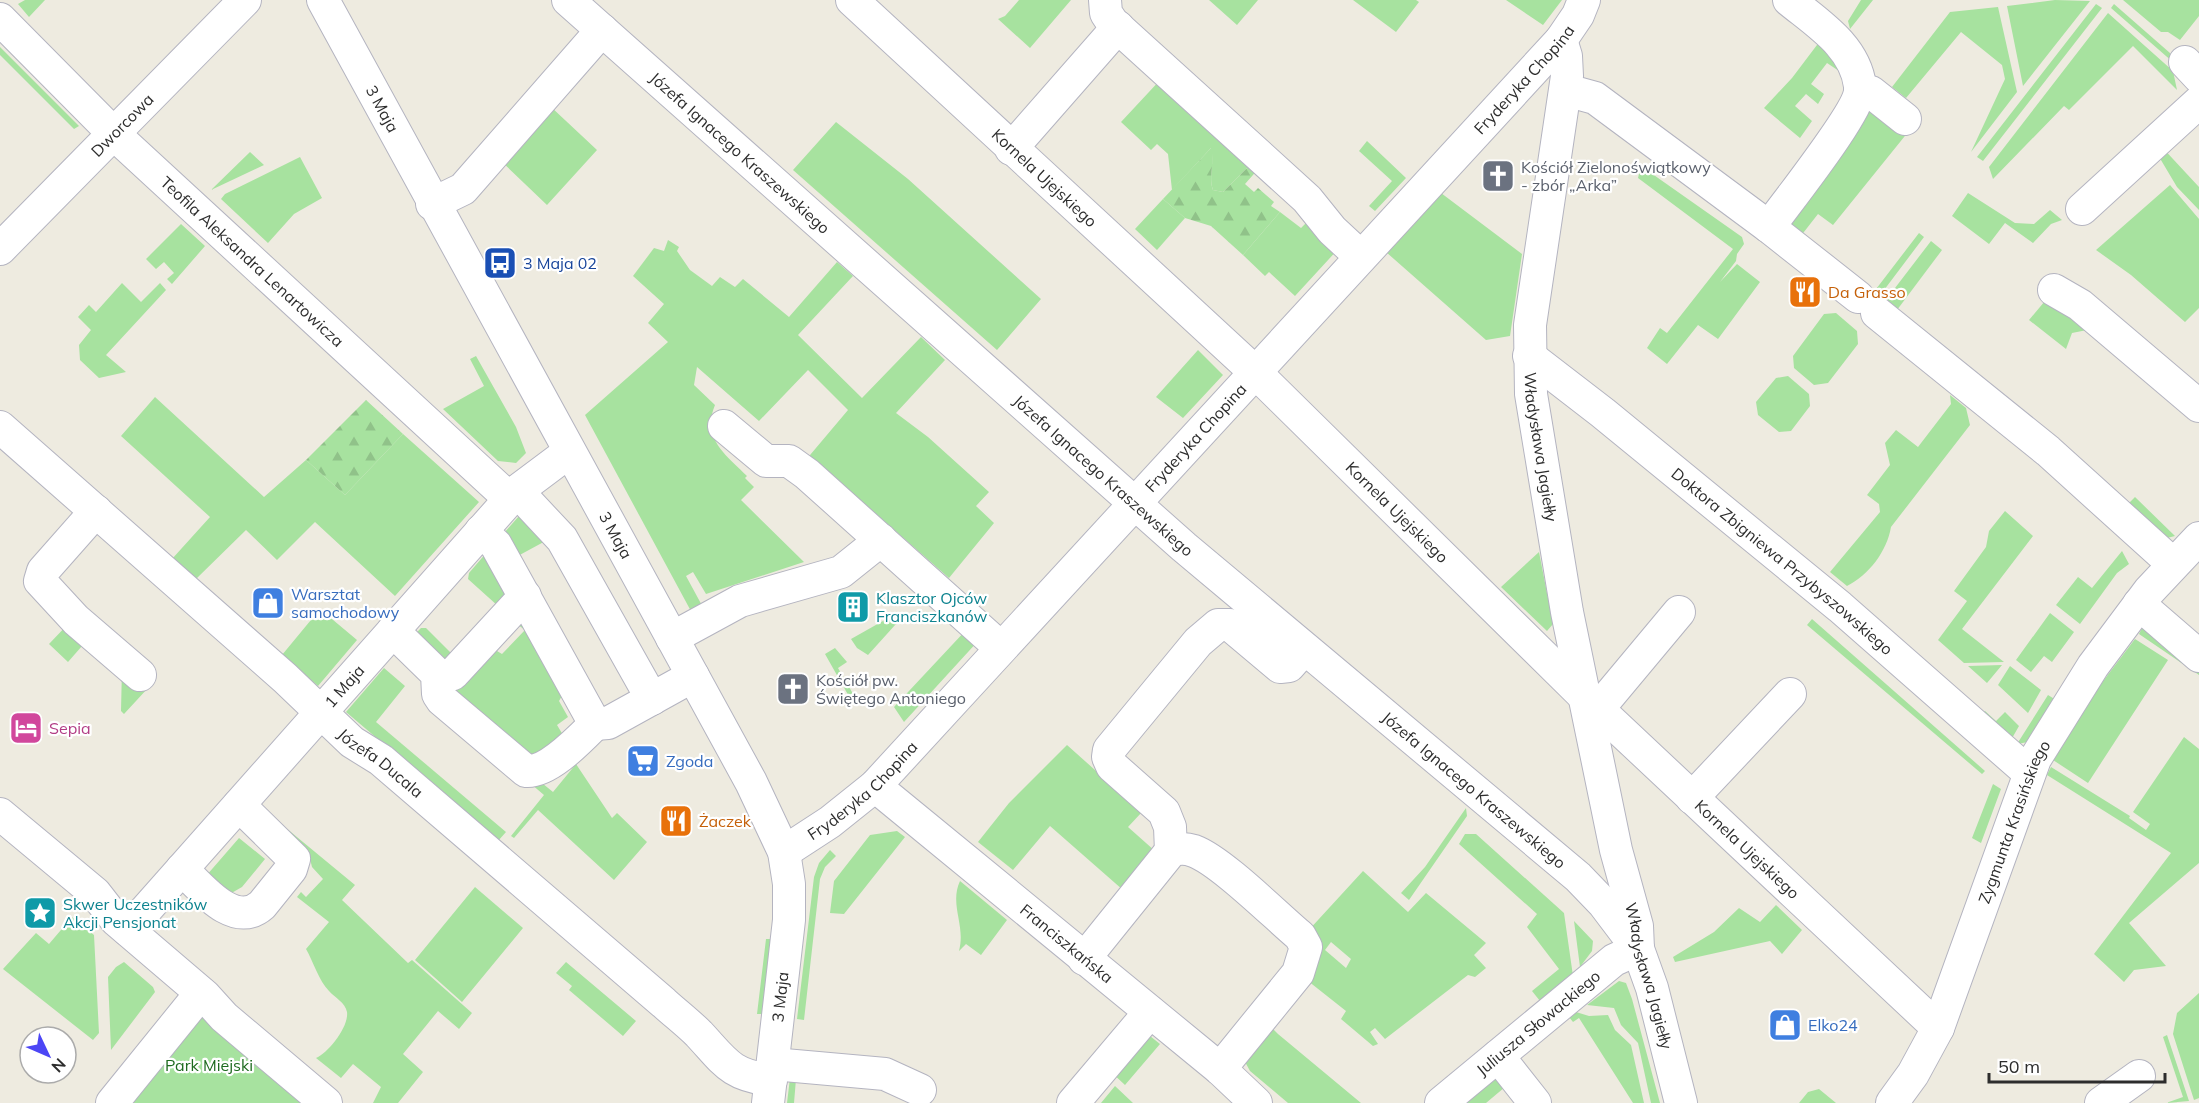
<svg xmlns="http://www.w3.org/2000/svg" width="2199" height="1103" font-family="Mulish,sans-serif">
<defs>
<pattern id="forest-firs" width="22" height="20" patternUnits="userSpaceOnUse" patternTransform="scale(1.5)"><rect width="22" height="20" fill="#a7e29f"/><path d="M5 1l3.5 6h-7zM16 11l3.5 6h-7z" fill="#90c289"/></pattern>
</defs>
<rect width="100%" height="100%" fill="#eeebe0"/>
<path fill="#a7e29f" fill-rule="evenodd" d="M 25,0 L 45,0 L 29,17 L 18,4 Z
M 1019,0 L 1071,0 L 1030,48 L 998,19 L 1005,16 Z
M 1209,0 L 1258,0 L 1237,25 Z
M 1353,0 L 1416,0 L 1419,2 L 1396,32 Z
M 1506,0 L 1562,0 L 1543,25 Z
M 1861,0 L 1873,0 L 1850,29 L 1848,21 Z
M 2055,0 L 2090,1 L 2023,86 L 2007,6 Z
M 2123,0 L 2199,0 L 2199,16 L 2180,40 L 2168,32 L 2161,32 Z
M 2096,4 L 2102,8 L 1983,161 L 1977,157 Z
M 2114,4 L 2170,53 L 2175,60 L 2174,63 L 2111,8 Z
M 1998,7 L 2017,92 L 1971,152 L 2005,79 L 2002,65 L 1961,32 L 1906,98 L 1892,87 L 1950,12 Z
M 2108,13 L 2173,71 L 2177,90 L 2133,46 L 2069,110 L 2064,106 L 1993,179 L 1989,167 Z
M 1820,41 L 1842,67 L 1839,71 L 1827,63 L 1811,84 L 1824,94 L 1818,104 L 1806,94 L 1795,106 L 1812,121 L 1800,138 L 1764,108 L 1792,78 Z
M 0,47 L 79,126 L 74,129 L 0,55 Z
M 1162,78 L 1254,161 L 1223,192 L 1213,190 C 1208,177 1215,162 1211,148 L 1172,190 L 1168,154 L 1157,144 L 1151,150 L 1121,122 Z
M 1870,103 L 1917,121 L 1833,225 L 1818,214 L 1800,237 L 1790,229 L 1788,220 Z
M 550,106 L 597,150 L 547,205 L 501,161 Z
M 836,122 L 908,179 L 1041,299 L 997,350 L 793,170 Z
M 1367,141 L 1406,178 L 1375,211 L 1369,206 L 1392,181 L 1359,151 Z
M 2160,145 L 2199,187 L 2199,210 L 2177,187 L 2155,150 Z
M 250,152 L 264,165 L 211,190 Z
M 300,157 L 322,198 L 294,214 L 268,243 L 221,199 L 225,194 Z
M 1641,166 L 1742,237 L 1744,244 L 1737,254 L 1736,261 L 1720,282 L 1737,264 L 1760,282 L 1718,339 L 1698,325 L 1667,364 L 1647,348 L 1660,328 L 1667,333 L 1733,249 L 1638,178 Z
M 2170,185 L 2199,219 L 2199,308 L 2185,322 L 2131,275 L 2096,250 Z
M 1441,193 L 1522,254 L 1510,336 L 1486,340 L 1386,252 Z
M 1968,193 L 2015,223 L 2034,224 L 2050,210 L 2062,220 L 2051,224 L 2033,243 L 2005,223 L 1989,244 L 1952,216 Z
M 1163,199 L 1185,218 L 1157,250 L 1135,229 Z
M 1280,212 L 1301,228 L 1310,219 L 1340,247 L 1295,296 L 1269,272 L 1265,276 L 1243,255 Z
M 181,224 L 205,246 L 172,284 L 167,279 L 174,273 L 164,262 L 156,269 L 146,259 Z
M 1919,233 L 1924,237 L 1866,314 L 1860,310 Z
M 668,240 L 679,247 L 677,251 L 690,270 L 712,286 L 720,277 L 735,287 L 743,279 L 789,317 L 837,262 L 853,276 L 798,335 L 862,398 L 921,337 L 945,360 L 896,413 L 928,437 L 989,492 L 976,506 L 994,523 L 949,578 L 826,470 L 805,461 L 848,410 L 808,370 L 759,421 L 697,367 L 694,385 L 715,405 C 701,438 726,455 747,476 L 745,478 L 754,487 L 741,500 L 804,562 L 706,594 L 693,572 L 686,576 L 705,611 L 692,613 L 585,415 L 668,342 L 648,323 L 664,304 L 633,276 L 654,248 L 664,251 Z
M 1931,241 L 1942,250 L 1894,314 L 1882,305 Z
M 122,283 L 141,302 L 160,283 L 166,290 L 106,355 L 126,372 L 99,378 L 80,360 L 79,345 L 91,330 L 78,317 L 89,305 L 96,312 Z
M 2050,295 L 2087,330 L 2072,333 L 2066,349 L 2029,320 Z
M 1836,313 L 1857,331 L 1858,344 L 1828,383 L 1814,385 L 1794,368 L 1793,356 L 1824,314 Z
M 1198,350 L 1223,375 L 1183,418 L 1156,397 Z
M 476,356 L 516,427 L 526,453 L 516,463 L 498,461 L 443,409 L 484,386 L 470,359 Z
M 1788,376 L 1809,394 L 1810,406 L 1791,431 L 1779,432 L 1758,415 L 1756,402 L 1776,378 Z
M 1950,395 L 1966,408 L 1970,425 L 1891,527 C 1887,551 1869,575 1847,586 L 1830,572 L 1880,512 L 1879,504 L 1867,495 L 1890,465 L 1885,443 L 1896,430 L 1918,447 L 1951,404 Z
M 155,397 L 264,497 L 306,460 L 345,495 L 403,434 L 479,502 L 395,596 L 315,522 L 277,560 L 246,530 L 196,579 L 172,559 L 210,517 L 121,436 Z
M 2135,497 L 2175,536 L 2167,538 L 2126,506 Z
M 2005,511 L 2033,536 L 1962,629 L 2004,662 L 1964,663 L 1938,640 L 1967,601 L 1954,591 L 1986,547 L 1989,531 Z
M 519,516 L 524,517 L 551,538 L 516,557 L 503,534 Z
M 2122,551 L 2129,564 L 2117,573 L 2080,624 L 2056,605 L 2078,577 L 2092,588 Z
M 487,552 L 511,591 L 498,606 L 468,579 L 469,573 Z
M 1539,552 L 1553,624 L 1547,631 L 1501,587 Z
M 320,609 L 357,640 L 318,686 L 282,655 Z
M 517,613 L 567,687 L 559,701 L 568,717 L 557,725 L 566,740 L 534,763 L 448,689 L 487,645 L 502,654 L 525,630 L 510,619 Z
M 2050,613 L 2074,632 L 2052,662 L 2044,656 L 2031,672 L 2016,660 Z
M 905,614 L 868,655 L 857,648 L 851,639 L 890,617 L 894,621 Z
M 1812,619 L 1985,771 L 1982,774 L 1807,625 Z
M 70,622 L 89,638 L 68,662 L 49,644 Z
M 2143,626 L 2199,664 L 2199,675 L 2139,634 Z
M 421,628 L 426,628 L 454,656 L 444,665 L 414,635 Z
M 967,629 L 979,640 L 904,722 L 894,707 Z
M 2135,639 L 2168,660 L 2088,783 L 2053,760 L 2091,697 Z
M 835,648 L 847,662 L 838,668 L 856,699 L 851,700 L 825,654 Z
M 2002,665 L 1987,683 L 1968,666 Z
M 2010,666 L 2041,690 L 2028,713 L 1998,685 Z
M 122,667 L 148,688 L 124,714 L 121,711 Z
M 384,668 L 405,686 L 376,722 L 506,832 L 498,841 L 346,712 Z
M 2048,695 L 2056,700 L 2028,742 L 2017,744 Z
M 1985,711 L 1996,721 L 2005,712 L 2019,726 L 2011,740 L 1981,714 Z
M 2184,737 L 2199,749 L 2199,863 L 2129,923 L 2166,966 L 2134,970 L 2124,982 L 2094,954 L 2171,853 L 2047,775 L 2051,767 L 2130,816 L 2129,818 L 2146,830 L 2150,824 L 2133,812 Z
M 1067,745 L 1142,812 L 1128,827 L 1155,851 L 1123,890 L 1050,826 L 1013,870 L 978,842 L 1009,803 Z
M 576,764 L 612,818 L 617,813 L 647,842 L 614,880 L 538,810 L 514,838 L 511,836 L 544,795 L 524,778 L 537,779 L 553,792 Z
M 1993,784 L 2001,789 L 1981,843 L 1972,838 Z
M 1466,808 L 1467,816 L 1409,900 L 1401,893 L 1425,867 Z
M 263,809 L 355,885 L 342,900 L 408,963 L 412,960 L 472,1013 L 459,1029 L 438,1011 L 403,1054 L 423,1072 L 398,1103 L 373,1103 L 381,1087 L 353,1064 L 341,1078 L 316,1058 C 328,1053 349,1027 347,1012 C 345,1002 335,998 329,991 C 319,981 313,961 306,949 L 329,922 L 297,897 L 301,892 L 306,897 L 323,879 L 312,867 L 310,859 L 259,813 Z
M 897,831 L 905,837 L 844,914 L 830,913 L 834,881 L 870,835 Z
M 1465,834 L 1476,834 L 1564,913 L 1573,976 L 1540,1001 L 1532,991 L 1559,969 L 1527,927 L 1537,914 L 1459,844 Z
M 239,838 L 265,859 L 242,887 L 228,895 L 206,876 Z
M 830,850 L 836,856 L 825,867 L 820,879 L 804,1020 L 797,1019 L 814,877 L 819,863 Z
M 1363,871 L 1408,912 L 1426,893 L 1486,943 L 1474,955 L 1486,968 L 1475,977 L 1468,975 L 1385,1039 L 1375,1028 L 1370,1032 L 1378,1044 L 1373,1046 L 1341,1019 L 1346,1011 L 1303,977 L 1307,932 ZM 1331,942 L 1351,959 L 1346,968 L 1325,950 Z
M 960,881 L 1007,920 L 981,955 L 966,944 L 959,951 C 966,925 949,905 960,881 Z
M 475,887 L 523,928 L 462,1002 L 415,960 Z
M 1776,905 L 1802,930 L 1782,954 L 1770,941 L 1675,962 L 1673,957 L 1714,932 L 1739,908 L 1760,922 Z
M 72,917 L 94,935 L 99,1033 L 93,1040 L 3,969 L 36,933 L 49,944 Z
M 1574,921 L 1593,941 L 1592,951 L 1580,967 Z
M 766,939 L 772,939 L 763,1014 L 757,1014 Z
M 124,962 L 153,987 L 155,992 L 111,1050 L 108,977 L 116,967 Z
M 566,962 L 636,1021 L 623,1036 L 569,990 L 572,986 L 556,973 Z
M 1619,981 L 1626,983 L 1632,999 L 1660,1103 L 1651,1103 L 1638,1043 L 1621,1025 L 1614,1008 L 1587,1005 Z
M 2199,993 L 2199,1098 L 2194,1100 L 2173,1034 L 2177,1013 Z
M 1576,1012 L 1589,1016 L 1608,1015 L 1615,1030 L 1631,1045 L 1644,1103 L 1633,1103 L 1579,1018 L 1573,1022 L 1569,1017 Z
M 204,1013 L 314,1103 L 129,1103 Z
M 1269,1025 L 1278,1034 L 1361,1103 L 1288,1103 L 1250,1071 L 1244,1060 Z
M 1145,1032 L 1160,1044 L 1125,1085 L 1111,1072 Z
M 2167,1035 L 2189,1101 L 2166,1103 L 2183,1097 L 2163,1037 Z
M 1500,1074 L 1511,1082 L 1486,1103 L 1464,1103 Z
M 790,1078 L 796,1079 L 794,1103 L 787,1103 Z
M 1115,1086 L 1133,1103 L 1101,1103 Z
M 1819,1089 L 1836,1103 L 1799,1103 L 1808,1092 Z"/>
<path fill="url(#forest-firs)" d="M 1212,147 C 1215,162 1208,177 1213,190 L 1223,192 L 1254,161 L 1260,167 L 1245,184 L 1254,192 L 1258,188 L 1274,202 L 1271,206 L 1280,212 L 1243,255 L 1211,226 L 1185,218 L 1163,199 Z
M 366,400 L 403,434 L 345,495 L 306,460 Z"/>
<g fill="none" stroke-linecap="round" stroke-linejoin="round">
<defs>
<g id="minor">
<path id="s1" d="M 323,0 L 751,782 L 784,852 L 789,884 L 789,920 L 768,1103"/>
<path id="s2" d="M 568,0 L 1184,547 L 1578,877 L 1604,904 L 1638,949"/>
<path id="s3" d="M 852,0 L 1254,371 L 1584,696 L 1938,1028"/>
<path d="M 1105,0 L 1106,13 L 1112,22 L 1307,199 L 1332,230 L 1360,256"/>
<path id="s4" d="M 0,19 L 115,135 L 510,499"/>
<path id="s5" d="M 1561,40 L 1566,56 L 1567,76 L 1530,325 L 1531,394 L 1567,612 L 1616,850 L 1637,926 L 1638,949 L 1652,988 L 1681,1103"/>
<path d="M 2185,62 L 2199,77"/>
<path d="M 1566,90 L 1595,98 L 1769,227 L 1858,297"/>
<path d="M 1860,90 L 1871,92 L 1905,119"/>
<path d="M 1011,149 L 1118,27"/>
<path d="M 432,204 L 463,189 L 602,30"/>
<path d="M 2082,209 L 2199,102"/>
<path d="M 1769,227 C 1786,203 1863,108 1860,86 C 1855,46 1817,23 1789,0"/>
<path id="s6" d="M 0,249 L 245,0"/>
<path d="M 2054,290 L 2080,305 L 2199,406"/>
<path d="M 1877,313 L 2048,451 L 2173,564"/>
<path id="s7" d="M 1529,356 L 1603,413 L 1840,607 L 2028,772"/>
<path d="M 724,426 L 766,461 L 789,461 L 807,474 L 1001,648"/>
<path id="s8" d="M 0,427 L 285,678 L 352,742 L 381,760 L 664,1003 C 675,1013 688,1023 699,1034 C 725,1062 730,1075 771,1080"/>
<path d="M 517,491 L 562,539 L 652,699"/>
<path d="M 96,511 L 43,571 L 40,581 L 76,620 L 140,675"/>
<path d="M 481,531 L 496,545 L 595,724 L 608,723 L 693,676"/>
<path d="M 2139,604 L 2199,656"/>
<path d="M 393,631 L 437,674 L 438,694 L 442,700 L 526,771 C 548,773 580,739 595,724"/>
<path d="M 672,638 L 740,601 L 841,572 L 881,540"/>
<path d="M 439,678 L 453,674 L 525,596"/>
<path d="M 1598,709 L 1679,612"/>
<path id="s9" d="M 875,786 L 1220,1069 L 1256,1103"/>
<path d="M 1692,798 L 1790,694"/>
<path d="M 0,814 L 95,893 L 116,920 L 205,996 L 224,1017 L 326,1103"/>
<path d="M 1171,851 L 1170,827 L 1164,812 L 1112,766 L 1108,757 L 1109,750 L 1198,642 L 1218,625 L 1230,625 L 1280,667 L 1289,666 L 1304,649"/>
<path id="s10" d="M 784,852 L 830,822 L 875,786 L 1561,40 L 1578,15 L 1584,0"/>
<path d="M 182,869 C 201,887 234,930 262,905 L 291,869 L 294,859 L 239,805"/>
<path id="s11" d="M 128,930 L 517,491 L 569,452"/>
<path d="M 1084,959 L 1171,851 C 1179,848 1185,848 1194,851 C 1221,861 1275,915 1300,936 L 1306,947 L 1298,973 L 1220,1069"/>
<path d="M 1498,1056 L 1535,1103"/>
<path d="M 773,1064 L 885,1074 L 920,1090"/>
<path d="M 112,1103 L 201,993"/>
<path d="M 1073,1103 L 1150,1012"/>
<path id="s12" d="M 1441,1103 L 1614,960 L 1638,949"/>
<path id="s13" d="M 1892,1103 L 1913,1074 L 1938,1028 L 2035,759 L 2093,666 L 2149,591 L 2199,538"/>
<path d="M 2101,1103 L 2139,1076"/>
</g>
</defs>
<use href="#minor" stroke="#b4b4c0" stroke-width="34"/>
<use href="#minor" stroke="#fff" stroke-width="32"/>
</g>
<defs>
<symbol id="church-square" viewBox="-11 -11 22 22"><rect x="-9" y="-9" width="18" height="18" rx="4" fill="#6b7280" stroke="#fff"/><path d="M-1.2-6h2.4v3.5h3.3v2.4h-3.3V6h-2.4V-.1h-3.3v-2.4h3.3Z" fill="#fff"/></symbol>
<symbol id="bus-square" viewBox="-11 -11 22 22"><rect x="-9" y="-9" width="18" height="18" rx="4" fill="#1a4fb4" stroke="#fff"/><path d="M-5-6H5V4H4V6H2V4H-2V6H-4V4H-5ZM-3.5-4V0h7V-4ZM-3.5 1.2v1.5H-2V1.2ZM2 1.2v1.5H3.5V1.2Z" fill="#fff"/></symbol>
<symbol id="restaurant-square" viewBox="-11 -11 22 22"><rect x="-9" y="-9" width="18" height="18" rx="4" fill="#e8710a" stroke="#fff"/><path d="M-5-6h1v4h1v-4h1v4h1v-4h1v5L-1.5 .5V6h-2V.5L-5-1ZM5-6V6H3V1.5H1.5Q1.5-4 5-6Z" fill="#fff"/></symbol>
<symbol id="shop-square" viewBox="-11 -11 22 22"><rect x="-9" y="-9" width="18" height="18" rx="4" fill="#3f7fe0" stroke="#fff"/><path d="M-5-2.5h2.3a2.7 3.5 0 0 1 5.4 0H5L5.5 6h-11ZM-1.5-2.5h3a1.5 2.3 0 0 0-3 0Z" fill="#fff"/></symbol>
<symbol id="building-square" viewBox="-11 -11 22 22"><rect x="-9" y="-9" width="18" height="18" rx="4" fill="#0f9aa8" stroke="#fff"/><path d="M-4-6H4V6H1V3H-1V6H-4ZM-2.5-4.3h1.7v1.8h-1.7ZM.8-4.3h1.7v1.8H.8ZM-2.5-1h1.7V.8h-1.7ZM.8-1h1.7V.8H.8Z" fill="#fff"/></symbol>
<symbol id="hotel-square" viewBox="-11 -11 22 22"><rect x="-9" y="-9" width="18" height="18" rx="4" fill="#d1479c" stroke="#fff"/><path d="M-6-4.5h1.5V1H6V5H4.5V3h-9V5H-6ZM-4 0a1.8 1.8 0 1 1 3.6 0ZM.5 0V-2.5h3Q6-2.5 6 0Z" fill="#fff"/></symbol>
<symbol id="supermarket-square" viewBox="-11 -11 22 22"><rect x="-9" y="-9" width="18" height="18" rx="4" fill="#3f7fe0" stroke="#fff"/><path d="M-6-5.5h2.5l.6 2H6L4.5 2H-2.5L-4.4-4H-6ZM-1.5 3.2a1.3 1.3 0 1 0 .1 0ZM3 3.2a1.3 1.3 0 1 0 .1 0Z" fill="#fff"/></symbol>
<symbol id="sight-square" viewBox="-11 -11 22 22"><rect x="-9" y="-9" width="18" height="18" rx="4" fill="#0f9aa8" stroke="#fff"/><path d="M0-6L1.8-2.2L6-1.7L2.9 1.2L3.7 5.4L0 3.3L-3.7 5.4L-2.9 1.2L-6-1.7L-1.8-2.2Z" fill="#fff"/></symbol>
</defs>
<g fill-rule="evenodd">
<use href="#church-square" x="1479" y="157" width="38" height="38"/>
<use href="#bus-square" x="481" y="244" width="38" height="38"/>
<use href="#restaurant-square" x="1786" y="273" width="38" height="38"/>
<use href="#shop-square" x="249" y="584" width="38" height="38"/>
<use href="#building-square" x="834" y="588" width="38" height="38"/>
<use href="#church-square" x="774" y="670" width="38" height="38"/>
<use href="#hotel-square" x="7" y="709" width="38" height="38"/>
<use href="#supermarket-square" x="624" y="742" width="38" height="38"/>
<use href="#restaurant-square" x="657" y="802" width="38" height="38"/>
<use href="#sight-square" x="21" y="894" width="38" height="38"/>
<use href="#shop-square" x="1766" y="1006" width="38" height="38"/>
</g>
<g text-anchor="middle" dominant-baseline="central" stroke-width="4.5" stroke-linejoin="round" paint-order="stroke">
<g font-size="16" fill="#2d2d2d" stroke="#fff">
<text stroke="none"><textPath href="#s10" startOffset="1072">Fryderyka Chopina</textPath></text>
<text stroke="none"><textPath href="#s1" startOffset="124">3 Maja</textPath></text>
<text stroke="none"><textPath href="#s6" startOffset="174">Dworcowa</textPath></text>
<text stroke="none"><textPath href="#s2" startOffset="230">Józefa Ignacego Kraszewskiego</textPath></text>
<text stroke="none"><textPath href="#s3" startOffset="262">Kornela Ujejskiego</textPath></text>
<text stroke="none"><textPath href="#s4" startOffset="350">Teofila Aleksandra Lenartowicza</textPath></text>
<text stroke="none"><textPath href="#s10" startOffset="586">Fryderyka Chopina</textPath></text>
<text stroke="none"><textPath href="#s5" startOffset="411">Władysława Jagiełły</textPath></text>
<text stroke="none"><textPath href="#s2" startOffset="716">Józefa Ignacego Kraszewskiego</textPath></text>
<text stroke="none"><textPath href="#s3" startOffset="748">Kornela Ujejskiego</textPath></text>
<text stroke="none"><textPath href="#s1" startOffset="610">3 Maja</textPath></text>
<text stroke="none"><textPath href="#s7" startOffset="326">Doktora Zbigniewa Przybyszowskiego</textPath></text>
<text stroke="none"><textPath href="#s11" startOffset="326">1 Maja</textPath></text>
<text stroke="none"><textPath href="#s8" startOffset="508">Józefa Ducala</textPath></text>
<text stroke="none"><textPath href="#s10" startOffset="100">Fryderyka Chopina</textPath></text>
<text stroke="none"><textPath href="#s2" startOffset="1202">Józefa Ignacego Kraszewskiego</textPath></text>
<text stroke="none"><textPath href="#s13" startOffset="308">Zygmunta Krasińskiego</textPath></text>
<text stroke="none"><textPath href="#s3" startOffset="1234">Kornela Ujejskiego</textPath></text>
<text stroke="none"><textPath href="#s9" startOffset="248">Franciszkańska</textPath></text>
<text stroke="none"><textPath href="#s5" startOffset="952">Władysława Jagiełły</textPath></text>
<text transform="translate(780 997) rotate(-84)">3 Maja</text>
<text stroke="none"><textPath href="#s12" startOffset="126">Juliusza Słowackiego</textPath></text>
</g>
<g font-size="16" fill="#5b616d" stroke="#fff" text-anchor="start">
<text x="1521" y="167">Kościół Zielonoświątkowy<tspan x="1521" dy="18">- zbór „Arka”</tspan></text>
<text x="816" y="680">Kościół pw.<tspan x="816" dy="18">Świętego Antoniego</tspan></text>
</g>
<g font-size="16" fill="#164399" stroke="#fff" text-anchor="start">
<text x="523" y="263">3 Maja 02</text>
</g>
<g font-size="16" fill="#c56008" stroke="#fff" text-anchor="start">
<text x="1828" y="292">Da Grasso</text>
<text x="699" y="821">Żaczek</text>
</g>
<g font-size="16" fill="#366cbe" stroke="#fff" text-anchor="start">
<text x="291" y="594">Warsztat<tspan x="291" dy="18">samochodowy</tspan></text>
<text x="666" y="761">Zgoda</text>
<text x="1808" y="1025">Elko24</text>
</g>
<g font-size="16" fill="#0d838f" stroke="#fff" text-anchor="start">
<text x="876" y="598">Klasztor Ojców<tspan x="876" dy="18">Franciszkanów</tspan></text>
<text x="63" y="904">Skwer Uczestników<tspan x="63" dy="18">Akcji Pensjonat</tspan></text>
</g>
<g font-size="16" fill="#b23c85" stroke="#fff" text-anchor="start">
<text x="49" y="728">Sepia</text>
</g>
<g font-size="16" fill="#1d6a1e" stroke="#fff">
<text x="209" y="1065">Park Miejski</text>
</g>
</g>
<g transform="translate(48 1055) rotate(134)"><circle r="28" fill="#ffffff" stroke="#ababab" stroke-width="1.5"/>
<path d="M0-4.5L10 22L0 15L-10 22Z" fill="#4c46f5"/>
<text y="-9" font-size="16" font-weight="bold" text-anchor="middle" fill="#2d2d2d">N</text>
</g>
<path d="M1989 1073v9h176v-9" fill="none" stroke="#2d2d2d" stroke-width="3"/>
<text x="1998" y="1073" font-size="18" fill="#2d2d2d" stroke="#ffffff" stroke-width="4.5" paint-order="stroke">50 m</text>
</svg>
